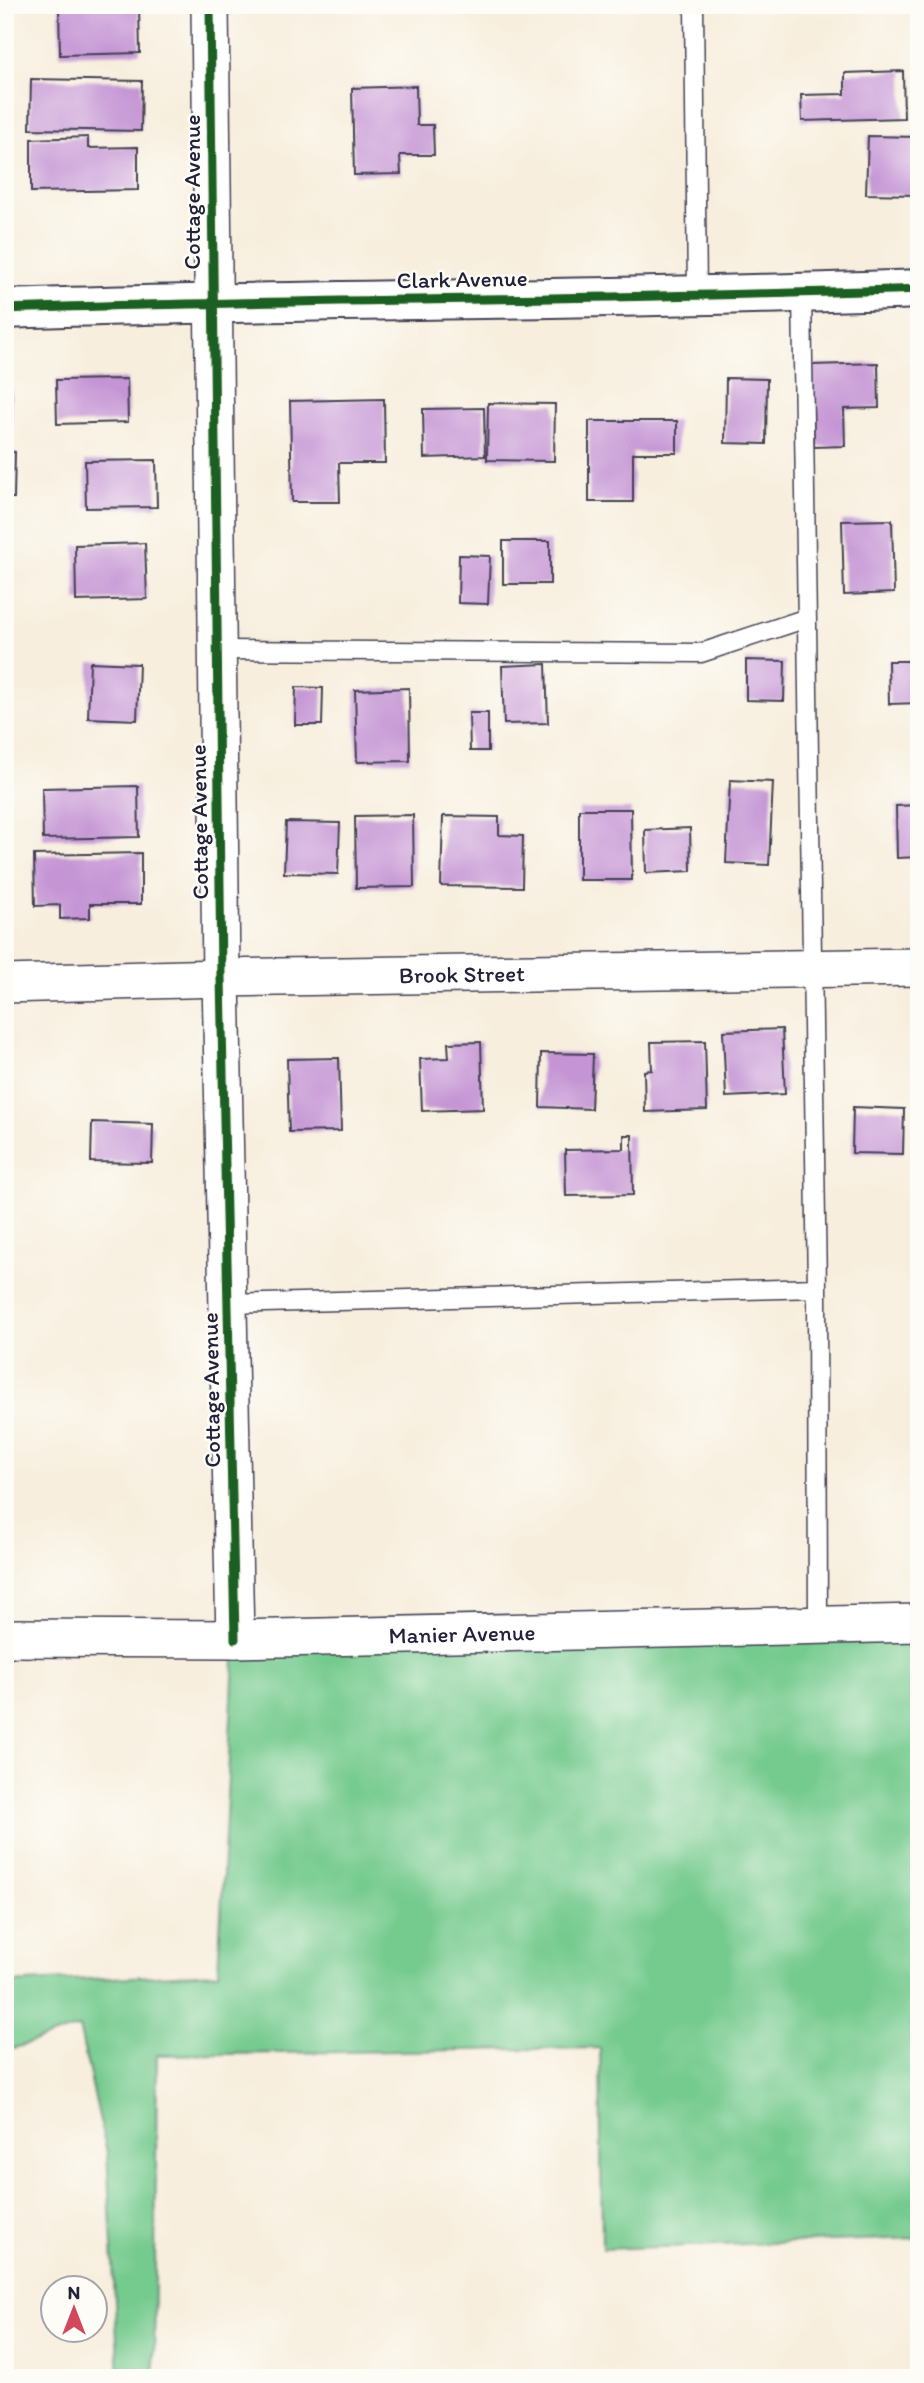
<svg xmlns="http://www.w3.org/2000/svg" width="924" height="2383" font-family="Itim,sans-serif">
<rect width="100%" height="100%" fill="#fdfcf7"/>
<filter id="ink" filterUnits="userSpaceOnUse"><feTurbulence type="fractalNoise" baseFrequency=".0143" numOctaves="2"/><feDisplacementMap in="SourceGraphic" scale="14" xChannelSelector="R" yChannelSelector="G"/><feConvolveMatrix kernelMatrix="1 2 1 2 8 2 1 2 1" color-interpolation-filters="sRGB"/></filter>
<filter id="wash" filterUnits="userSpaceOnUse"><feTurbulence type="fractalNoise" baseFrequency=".00686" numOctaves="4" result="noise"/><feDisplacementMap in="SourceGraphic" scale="28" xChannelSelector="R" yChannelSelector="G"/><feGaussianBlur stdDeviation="1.57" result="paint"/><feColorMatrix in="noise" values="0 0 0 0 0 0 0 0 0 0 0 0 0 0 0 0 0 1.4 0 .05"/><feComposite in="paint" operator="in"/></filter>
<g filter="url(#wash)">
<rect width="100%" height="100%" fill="#f7eedd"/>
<path fill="#74ca8e" stroke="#4b7664" stroke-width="2" d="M 919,1623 L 919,2238 L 602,2249 L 600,2048 L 157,2055 L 154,2378 L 119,2378 L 107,2152 L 79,2027 L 5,2051 L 5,1983 L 218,1973 L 235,1639 Z"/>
<g id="blocks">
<path fill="#c494d4" d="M 59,5 L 139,5 L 140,53 L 60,55 Z
M 903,71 L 904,118 L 802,121 L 801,95 L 845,94 L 845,73 Z
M 31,79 L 142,81 L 141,131 L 30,129 Z
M 416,86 L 417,125 L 433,125 L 434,155 L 400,155 L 401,174 L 354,175 L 352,88 Z
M 868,136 L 918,137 L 917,195 L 866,194 Z
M 88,137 L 88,148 L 138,147 L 138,190 L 31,192 L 31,139 Z
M 878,363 L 879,408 L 844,409 L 845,446 L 814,447 L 812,365 Z
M 726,378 L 767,379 L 766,444 L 725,443 Z
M 127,379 L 128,422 L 57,424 L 56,380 Z
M 5,382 L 11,382 L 12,430 L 5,430 Z
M 384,399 L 385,463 L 339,463 L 340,502 L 292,502 L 290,401 Z
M 488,403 L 555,404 L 554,461 L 487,460 Z
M 484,408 L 485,456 L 424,458 L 423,409 Z
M 589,421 L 677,421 L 677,453 L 633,453 L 633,502 L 589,502 Z
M 5,451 L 15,452 L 14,498 L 5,498 Z
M 156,460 L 157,507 L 86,508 L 85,461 Z
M 892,520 L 894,593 L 844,595 L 842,521 Z
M 503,541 L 550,541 L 550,584 L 503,584 Z
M 145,543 L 147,599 L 76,601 L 75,545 Z
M 459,555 L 490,556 L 488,604 L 458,603 Z
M 746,660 L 785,661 L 784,701 L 746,700 Z
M 888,661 L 919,661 L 919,703 L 889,704 Z
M 90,662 L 139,664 L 137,720 L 88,718 Z
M 546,664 L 548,723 L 504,724 L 502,666 Z
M 296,687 L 323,688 L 322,725 L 295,725 Z
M 409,688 L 410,761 L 357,762 L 355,690 Z
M 469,713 L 488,713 L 488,751 L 470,751 Z
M 730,780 L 773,782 L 769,865 L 726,863 Z
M 138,786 L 139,837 L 43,839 L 42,788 Z
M 919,805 L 919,857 L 897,858 L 896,806 Z
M 579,809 L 631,809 L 632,880 L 579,880 Z
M 413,815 L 414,887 L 356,888 L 355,816 Z
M 443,816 L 499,817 L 499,835 L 523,836 L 522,887 L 441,886 Z
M 286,822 L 340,823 L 338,874 L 284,873 Z
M 690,828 L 691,871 L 646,873 L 645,830 Z
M 141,853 L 141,904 L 90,904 L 90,918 L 60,919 L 60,905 L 35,906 L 34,855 Z
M 782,1029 L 785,1094 L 726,1097 L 723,1031 Z
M 705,1041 L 707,1110 L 645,1112 L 644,1071 L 652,1070 L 651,1042 Z
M 481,1042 L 483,1109 L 422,1111 L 420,1059 L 449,1058 L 448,1043 Z
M 541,1053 L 593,1054 L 591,1109 L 540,1107 Z
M 339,1058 L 341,1131 L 289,1132 L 287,1059 Z
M 853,1107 L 904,1109 L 903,1154 L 852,1153 Z
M 92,1122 L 153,1124 L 152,1163 L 91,1162 Z
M 624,1135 L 632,1135 L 633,1195 L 566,1196 L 565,1150 L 624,1149 Z"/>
</g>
</g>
<g filter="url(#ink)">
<use href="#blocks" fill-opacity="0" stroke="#424153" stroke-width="2"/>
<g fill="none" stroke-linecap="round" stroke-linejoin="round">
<defs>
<path id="service" d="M 694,5 L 697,295
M 802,293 L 817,1288 L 818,1625
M 216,650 L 701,653 L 807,618
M 228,1304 L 817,1288"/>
<g id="minor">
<path d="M 210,5 L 221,978 L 235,1639"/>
<path id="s1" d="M 5,984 L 221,978 L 919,967"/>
<path id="s2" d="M 5,1638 L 235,1639 L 919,1623"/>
</g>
<path id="tertiary" d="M 5,309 C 310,298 614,301 919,289"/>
</defs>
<use href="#service" stroke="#424153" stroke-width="21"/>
<use href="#minor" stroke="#424153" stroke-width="40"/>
<use href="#tertiary" stroke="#424153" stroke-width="42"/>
<use href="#service" stroke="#fff" stroke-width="18"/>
<use href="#minor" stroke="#fff" stroke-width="37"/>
<use href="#tertiary" stroke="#fff" stroke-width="38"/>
<defs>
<path id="cycleway" d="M 210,5 L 221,978 L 235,1639
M 5,309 C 310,298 614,301 919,289"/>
</defs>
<use href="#cycleway" stroke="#fdfcf7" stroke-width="13"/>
<use href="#cycleway" stroke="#1b5e20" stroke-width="9"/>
</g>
</g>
<g text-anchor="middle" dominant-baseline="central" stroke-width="5" stroke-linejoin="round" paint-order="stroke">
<g font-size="23" fill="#22223b" stroke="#fdfcf7">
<text transform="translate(192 192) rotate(-90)">Cottage Avenue</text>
<text transform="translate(462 279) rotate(-1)">Clark Avenue</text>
<text transform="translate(199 822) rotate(-91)">Cottage Avenue</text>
<text stroke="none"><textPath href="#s1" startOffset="457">Brook Street</textPath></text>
<text transform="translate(211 1390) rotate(-91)">Cottage Avenue</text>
<text stroke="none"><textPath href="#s2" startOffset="457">Manier Avenue</textPath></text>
</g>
</g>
<rect width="924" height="2383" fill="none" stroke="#fdfcf7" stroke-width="28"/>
<g transform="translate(74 2309)"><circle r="33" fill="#fdfcf7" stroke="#a5a5ac" stroke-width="2"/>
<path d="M0-5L12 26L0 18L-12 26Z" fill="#d1495b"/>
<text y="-10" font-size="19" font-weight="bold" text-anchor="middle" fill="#22223b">N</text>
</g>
</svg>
